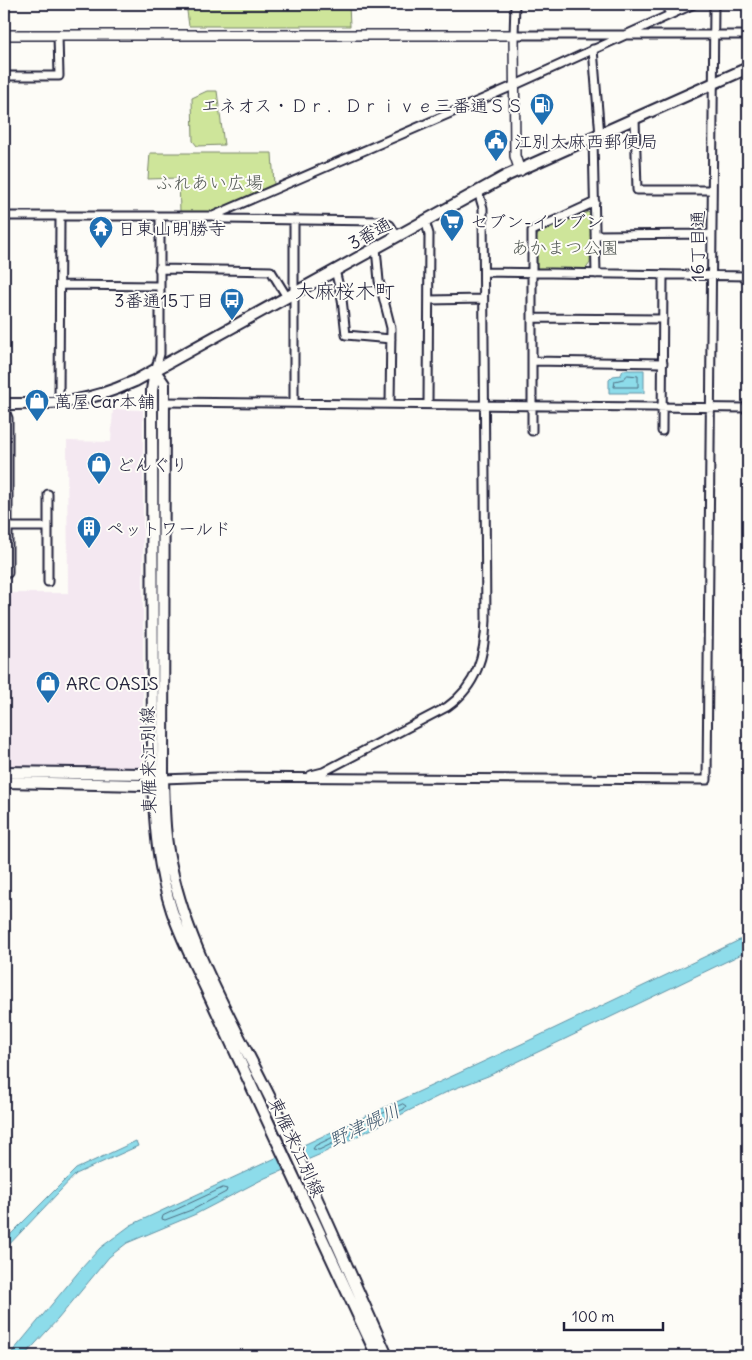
<svg xmlns="http://www.w3.org/2000/svg" width="752" height="1360" font-family="Delius,'Klee One',sans-serif">
<rect width="100%" height="100%" fill="#fdfcf7"/>
<filter id="ink" filterUnits="userSpaceOnUse"><feTurbulence type="fractalNoise" baseFrequency=".02" numOctaves="2"/><feDisplacementMap in="SourceGraphic" scale="10" xChannelSelector="R" yChannelSelector="G"/><feConvolveMatrix kernelMatrix="1 2 1 2 8 2 1 2 1" color-interpolation-filters="sRGB"/></filter>
<g filter="url(#ink)">
<path fill="#f4e8f1" d="M 113,409 L 143,410 L 143,769 L 4,766 L 4,593 L 68,593 L 67,441 L 111,442 Z"/>
<path fill="#cee59a" stroke="#78846a" d="M 186,4 L 349,4 L 350,26 L 189,26 Z
M 207,91 L 217,91 L 224,145 L 197,146 L 193,141 L 192,98 Z
M 150,153 L 272,153 L 274,185 L 214,212 L 180,212 L 179,178 L 148,179 Z
M 588,212 L 591,215 L 590,263 L 585,270 L 540,271 L 537,267 L 536,238 L 538,234 Z"/>
<path fill="#8ddcea" stroke="#6292a4" d="M 623,370 L 644,370 L 644,393 L 609,393 L 609,380 L 613,376 L 621,375 Z
M 748,936 L 748,951 L 488,1076 L 451,1090 L 321,1154 L 265,1178 L 196,1214 L 127,1243 L 109,1257 L 58,1319 L 24,1356 L 9,1356 L 81,1269 L 100,1248 L 131,1225 L 528,1041 Z
M 136,1141 L 138,1146 L 76,1174 L 4,1250 L 4,1241 L 76,1169 Z"/>
<g fill="none" stroke-linecap="round" stroke-linejoin="round">
<path stroke="#4d6c81" stroke-width="1" d="M 628,375 L 638,376 L 638,387 L 614,387 L 615,381 L 623,379 Z
M 403,1104 L 406,1106 L 404,1109 L 319,1150 L 313,1149 L 315,1146 Z
M 223,1188 L 227,1189 L 226,1192 L 194,1209 L 165,1220 L 162,1219 L 163,1216 Z"/>
<defs>
<path id="minor" d="M 515,4 L 514,35 L 748,35
M 665,4 L 670,14
M 593,49 L 600,136
M 4,76 L 59,76 L 58,35
M 635,118 L 637,190 L 712,190
M 593,139 L 596,274
M 4,216 L 213,216 L 513,86 L 694,4
M 213,216 L 225,219 L 379,221 L 390,225 L 397,236
M 294,220 L 294,403
M 425,221 L 429,234 L 428,404
M 595,235 L 712,234
M 376,248 L 379,281 L 391,328 L 390,404
M 159,269 L 271,271 L 287,297
M 335,270 L 342,299 L 346,335 L 391,339
M 484,272 L 748,276
M 60,285 L 158,286
M 429,300 L 483,299
M 532,318 L 663,319
M 532,361 L 663,363
M 155,371 L 160,354 L 160,216
M 164,402 L 748,408
M 59,404 L 60,217
M 4,408 L 8,418 L 8,573 L 4,573
M 532,431 L 532,231 L 595,202
M 662,431 L 663,275
M 6,527 L 48,527
M 48,582 L 48,494
M 311,775 L 323,772 L 447,707 C 477,686 485,655 486,620 L 483,208 L 478,191
M 163,779 L 217,777 L 707,780 L 714,4"/>
<path id="tertiary" d="M 4,35 L 514,35 L 515,156 L 520,171"/>
<path id="secondary" d="M 155,371 L 164,384 L 163,779 C 164,808 164,837 171,866 C 189,952 237,1029 275,1108 C 314,1190 350,1274 387,1356
M 155,371 L 152,390 L 153,782 C 155,825 158,869 172,911 C 182,940 196,967 209,995 L 377,1356
M 4,404 C 58,404 84,404 135,381 L 508,175 L 748,68
M 4,772 L 143,774 L 157,777
M 4,782 L 143,785 L 157,781"/>
</defs>
<use href="#minor" stroke="#22223b" stroke-width="11"/>
<use href="#tertiary" stroke="#22223b" stroke-width="12"/>
<use href="#secondary" stroke="#22223b" stroke-width="14"/>
<use href="#minor" stroke="#fdfcf7" stroke-width="7"/>
<use href="#tertiary" stroke="#fdfcf7" stroke-width="9"/>
<use href="#secondary" stroke="#fdfcf7" stroke-width="10"/>
</g>
</g>
<defs>
<symbol id="fuel-pin" viewBox="-11 -11 22 30"><path d="M0 17L-7.5 6A9.5 9.5 0 1 1 7.5 6Z" fill="#1f6fb2" stroke="#fdfcf7"/><path d="M-5.5-6h7V0h2V4h1.3V-2.5L3-4.5l.8-.8L6-3V5H2.5V1h-1V6h-7ZM-4.2-4.7v3.2H.2V-4.7Z" fill="#fff"/></symbol>
<symbol id="civic-pin" viewBox="-11 -11 22 30"><path d="M0 17L-7.5 6A9.5 9.5 0 1 1 7.5 6Z" fill="#1f6fb2" stroke="#fdfcf7"/><path d="M-.6-6.5H3V-4.5H.6V-3L4-1V1h2V6H-6V1h2V-1L-.6-3ZM-1.2 2.5V6h2.4V2.5Z" fill="#fff"/></symbol>
<symbol id="supermarket-pin" viewBox="-11 -11 22 30"><path d="M0 17L-7.5 6A9.5 9.5 0 1 1 7.5 6Z" fill="#1f6fb2" stroke="#fdfcf7"/><path d="M-6-5.5h2.5l.6 2H6L4.5 2H-2.5L-4.4-4H-6ZM-1.5 3.2a1.3 1.3 0 1 0 .1 0ZM3 3.2a1.3 1.3 0 1 0 .1 0Z" fill="#fff"/></symbol>
<symbol id="temple-pin" viewBox="-11 -11 22 30"><path d="M0 17L-7.5 6A9.5 9.5 0 1 1 7.5 6Z" fill="#1f6fb2" stroke="#fdfcf7"/><path d="M0-6L5-2H3V0L6.5 2.5H4V6H1.5V3h-3V6H-4V2.5H-6.5L-3 0V-2H-5Z" fill="#fff"/></symbol>
<symbol id="bus-pin" viewBox="-11 -11 22 30"><path d="M0 17L-7.5 6A9.5 9.5 0 1 1 7.5 6Z" fill="#1f6fb2" stroke="#fdfcf7"/><path d="M-5-6H5V4H4V6H2V4H-2V6H-4V4H-5ZM-3.5-4V0h7V-4ZM-3.5 1.2v1.5H-2V1.2ZM2 1.2v1.5H3.5V1.2Z" fill="#fff"/></symbol>
<symbol id="shop-pin" viewBox="-11 -11 22 30"><path d="M0 17L-7.5 6A9.5 9.5 0 1 1 7.5 6Z" fill="#1f6fb2" stroke="#fdfcf7"/><path d="M-5-2.5h2.3a2.7 3.5 0 0 1 5.4 0H5L5.5 6h-11ZM-1.5-2.5h3a1.5 2.3 0 0 0-3 0Z" fill="#fff"/></symbol>
<symbol id="building-pin" viewBox="-11 -11 22 30"><path d="M0 17L-7.5 6A9.5 9.5 0 1 1 7.5 6Z" fill="#1f6fb2" stroke="#fdfcf7"/><path d="M-4-6H4V6H1V3H-1V6H-4ZM-2.5-4.3h1.7v1.8h-1.7ZM.8-4.3h1.7v1.8H.8ZM-2.5-1h1.7V.8h-1.7ZM.8-1h1.7V.8H.8Z" fill="#fff"/></symbol>
</defs>
<g fill-rule="evenodd">
<use href="#fuel-pin" x="528" y="91" width="28" height="38"/>
<use href="#civic-pin" x="482" y="127" width="28" height="38"/>
<use href="#supermarket-pin" x="438" y="207" width="28" height="38"/>
<use href="#temple-pin" x="87" y="214" width="28" height="38"/>
<use href="#bus-pin" x="218" y="286" width="28" height="38"/>
<use href="#shop-pin" x="23" y="387" width="28" height="38"/>
<use href="#shop-pin" x="85" y="450" width="28" height="38"/>
<use href="#building-pin" x="75" y="514" width="28" height="38"/>
<use href="#shop-pin" x="34" y="669" width="28" height="38"/>
</g>
<g text-anchor="middle" dominant-baseline="central" stroke-width="4" stroke-linejoin="round" paint-order="stroke">
<g font-size="18" fill="#22223b" stroke="#fdfcf7" text-anchor="start">
<text x="524" y="105" text-anchor="end">エネオス・Ｄｒ．Ｄｒｉｖｅ三番通ＳＳ</text>
<text x="514" y="141">江別大麻西郵便局</text>
<text x="470" y="221">セブン-イレブン</text>
<text x="118" y="228">日東山明勝寺</text>
<text x="214" y="300" text-anchor="end">3番通15丁目</text>
<text x="54" y="401">萬屋Car本舗</text>
<text x="116" y="464">どんぐり</text>
<text x="106" y="528">ペットワールド</text>
<text x="66" y="683">ARC OASIS</text>
</g>
<g font-size="18" fill="#565c58" stroke="#fdfcf7">
<text x="209" y="182">ふれあい広場</text>
<text x="565" y="247">あかまつ公園</text>
</g>
<g font-size="18" fill="#22223b" stroke="#fdfcf7">
<text transform="translate(370 233) rotate(-29)">3番通</text>
<text transform="translate(697 246) rotate(-90)">16丁目通</text>
<text transform="translate(148 760) rotate(-91)">東雁来江別線</text>
<text transform="translate(297 1147) rotate(65)">東雁来江別線</text>
</g>
<g font-size="19" font-style="italic" fill="#425a70" stroke="#fdfcf7">
<text transform="translate(364 1125) rotate(-25)">野津幌川</text>
</g>
<g font-size="20" fill="#22223b" stroke="#fdfcf7">
<text x="345" y="290">大麻桜木町</text>
</g>
</g>
<rect width="752" height="1360" fill="none" stroke="#fdfcf7" stroke-width="20"/>
<rect x="10" y="10" width="732" height="1340" fill="none" stroke="#22223b" stroke-width="2" filter="url(#ink)"/>
<path d="M564 1322v8h99v-8" fill="none" stroke="#22223b" stroke-width="2.5"/>
<text x="572" y="1322" font-size="15" fill="#22223b" stroke="#fdfcf7" stroke-width="4" paint-order="stroke">100 m</text>
</svg>
